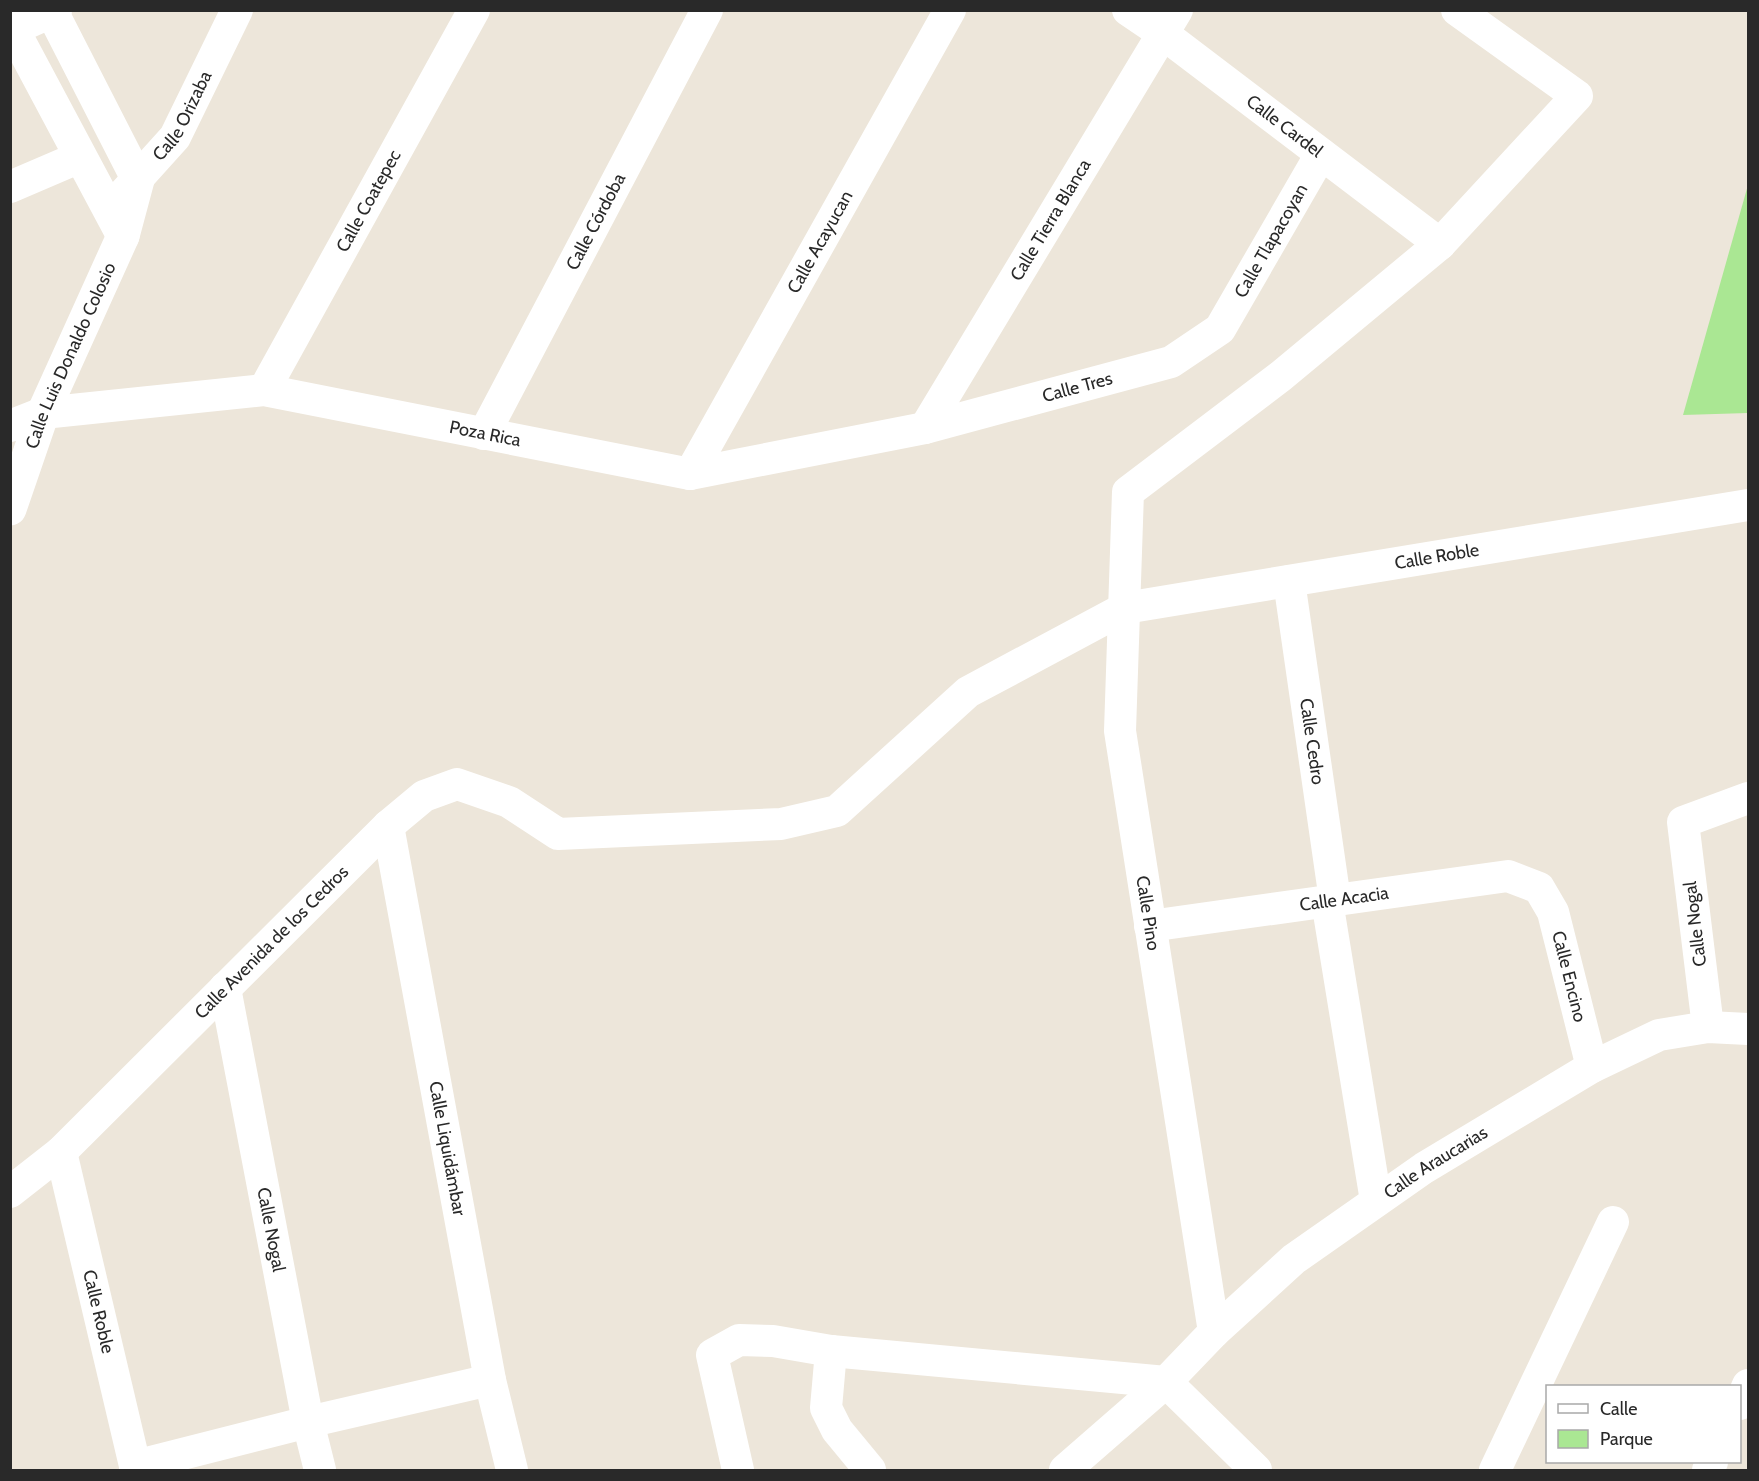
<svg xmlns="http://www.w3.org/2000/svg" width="1759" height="1481" font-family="Cabin,sans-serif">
<rect width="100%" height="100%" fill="#ede6da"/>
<path fill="#aae793" d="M 1748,185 L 1748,413 L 1683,415 Z"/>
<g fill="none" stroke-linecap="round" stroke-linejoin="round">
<g stroke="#fff" stroke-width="32">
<path id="s1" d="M 1128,10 L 1162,33 L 1440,244"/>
<path d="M 13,29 L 56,10"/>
<path d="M 10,187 L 80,157"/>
<path id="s2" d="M 120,198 L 175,137 L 237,10"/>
<path id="s3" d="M 264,390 L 474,10"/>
<path id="s4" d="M 10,426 L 43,413 L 264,390 L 690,474 L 925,428 L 1171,362 L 1220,329 L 1321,154"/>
<path id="s5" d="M 925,428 L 1177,10"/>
<path id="s6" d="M 484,434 L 707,10"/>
<path id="s7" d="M 690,474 L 950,10"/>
<path id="s8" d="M 1289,581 L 1335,900"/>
<path id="s9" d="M 388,826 L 490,1380 L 512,1470"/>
<path d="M 1327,901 L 1376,1201"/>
<path id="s10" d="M 1150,926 L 1508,876 L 1539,888 L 1553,912 L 1592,1067"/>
<path id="s11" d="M 225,988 L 308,1422 L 320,1470"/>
<path d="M 1708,1027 L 1683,822 L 1748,798"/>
<path id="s12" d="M 61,1152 L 136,1470"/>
<path id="s13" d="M 10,1192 L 61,1152 L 388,826 L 424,796 L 457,784 L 509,802 L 558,834 L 781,824 L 837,811 L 968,692 L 1125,608 L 1748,505"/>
<path d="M 1214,1332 L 1120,731 L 1128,492 L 1281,376 L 1440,244 L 1577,96 L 1457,10"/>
<path d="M 831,1351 L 826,1408 L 837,1430 L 870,1470"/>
<path d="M 1740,1404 L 1748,1385"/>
<path d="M 135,1466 L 308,1422 L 490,1380"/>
<path d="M 738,1470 L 712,1355 L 739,1340 L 773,1341 L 831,1351 L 1166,1382 L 1256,1470"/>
<path id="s14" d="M 1065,1470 L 1166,1382 L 1214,1332 L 1294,1259 L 1424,1168 L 1592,1067 L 1659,1035 L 1708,1027 L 1748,1029"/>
<path d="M 1495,1470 L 1613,1222"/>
<path d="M 1708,1470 L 1712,1462"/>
</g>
<g stroke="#fff" stroke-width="33">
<path d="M 10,24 L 123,236"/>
<path id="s15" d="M 10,509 L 43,413 L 123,236 L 138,180 L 51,10"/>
</g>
</g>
<g text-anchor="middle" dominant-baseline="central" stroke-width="5" stroke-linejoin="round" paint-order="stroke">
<g font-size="18" fill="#292929" stroke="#fff">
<text stroke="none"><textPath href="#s2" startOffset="104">Calle Orizaba</textPath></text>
<text stroke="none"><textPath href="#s1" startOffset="195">Calle Cardel</textPath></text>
<text stroke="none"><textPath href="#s3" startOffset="216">Calle Coatepec</textPath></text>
<text stroke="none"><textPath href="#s5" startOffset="243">Calle Tierra Blanca</textPath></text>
<text stroke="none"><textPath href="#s6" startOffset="240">Calle Córdoba</textPath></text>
<text stroke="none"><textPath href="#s4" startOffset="1347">Calle Tlapacoyan</textPath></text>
<text stroke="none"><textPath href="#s7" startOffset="266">Calle Acayucan</textPath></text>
<text stroke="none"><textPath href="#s15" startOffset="165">Calle Luis Donaldo Colosio</textPath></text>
<text stroke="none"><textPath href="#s4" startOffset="1089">Calle Tres</textPath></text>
<text stroke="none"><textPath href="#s4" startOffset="483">Poza Rica</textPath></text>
<text stroke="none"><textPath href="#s13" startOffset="1674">Calle Roble</textPath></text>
<text stroke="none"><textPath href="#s8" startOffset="162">Calle Cedro</textPath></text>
<text stroke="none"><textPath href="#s10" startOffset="196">Calle Acacia</textPath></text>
<text transform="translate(1148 913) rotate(81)">Calle Pino</text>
<text transform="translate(1695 924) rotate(-97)">Calle Nogal</text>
<text stroke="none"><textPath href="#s13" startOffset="362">Calle Avenida de los Cedros</textPath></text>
<text stroke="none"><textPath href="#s10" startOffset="489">Calle Encino</textPath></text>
<text stroke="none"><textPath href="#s9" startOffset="328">Calle Liquidámbar</textPath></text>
<text stroke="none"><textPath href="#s14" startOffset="483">Calle Araucarias</textPath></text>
<text stroke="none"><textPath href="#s11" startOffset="246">Calle Nogal</textPath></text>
<text stroke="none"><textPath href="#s12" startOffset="164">Calle Roble</textPath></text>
</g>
</g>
<rect width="1759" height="1481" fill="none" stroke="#292929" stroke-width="24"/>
<rect x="1546" y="1385" width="195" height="78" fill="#ffffff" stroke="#a9a9a9" stroke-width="1.5"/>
<rect x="1558" y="1404" width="30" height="9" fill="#ffffff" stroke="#a9a9a9" stroke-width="1.5"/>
<text x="1600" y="1415" font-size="18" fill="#292929">Calle</text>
<rect x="1558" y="1430" width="30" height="18" fill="#aae793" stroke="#a9a9a9" stroke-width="1.5"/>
<text x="1600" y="1445" font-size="18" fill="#292929">Parque</text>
</svg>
